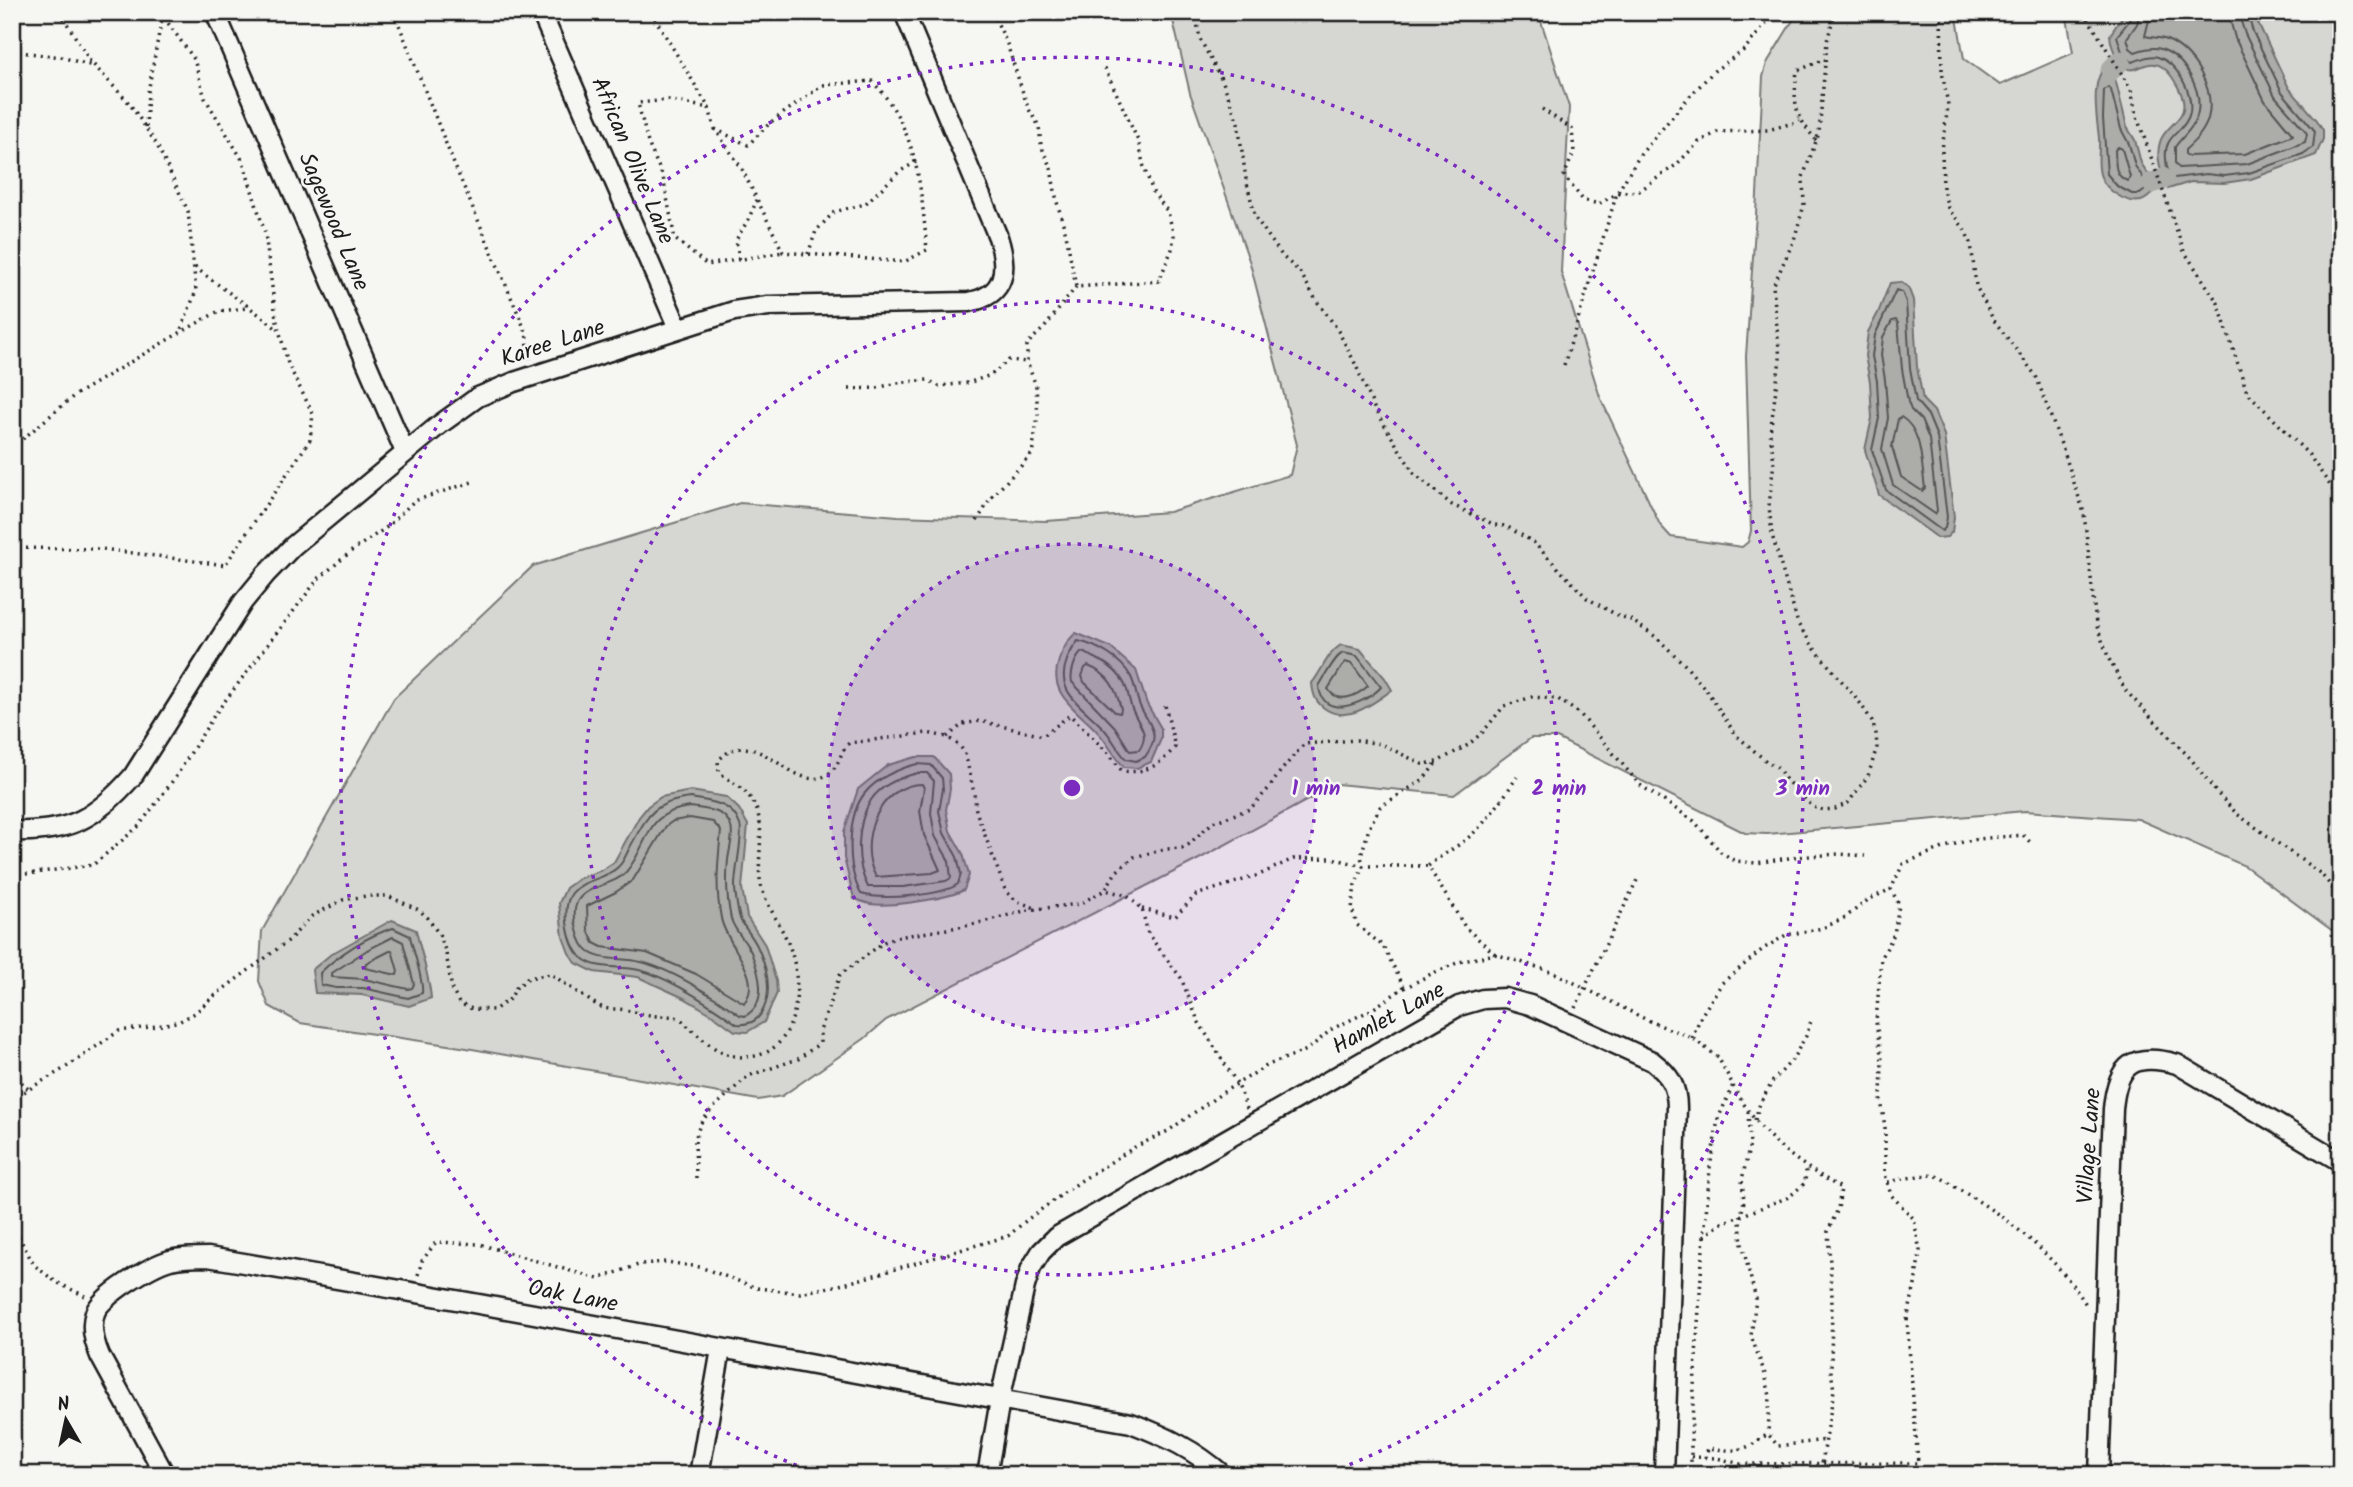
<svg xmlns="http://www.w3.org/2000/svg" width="2353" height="1487" font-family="Kalam,sans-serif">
<rect width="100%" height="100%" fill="#f6f6f2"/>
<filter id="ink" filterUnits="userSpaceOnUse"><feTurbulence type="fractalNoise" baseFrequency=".0143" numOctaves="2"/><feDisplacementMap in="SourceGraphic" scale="14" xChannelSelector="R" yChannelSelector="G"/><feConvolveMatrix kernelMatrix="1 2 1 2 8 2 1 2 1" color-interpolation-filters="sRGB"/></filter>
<g filter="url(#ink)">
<path fill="#d6d6d2" stroke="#797977" stroke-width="2" d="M 1171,12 L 1538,12 L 1569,107 L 1561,272 L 1600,397 L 1660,525 L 1671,537 L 1742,547 L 1748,542 L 1751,531 L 1746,356 L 1756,214 L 1763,77 L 1767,63 L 1798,12 L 1956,12 L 1964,59 L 2000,85 L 2073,53 L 2066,12 L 2341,12 L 2341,937 L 2245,866 L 2138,819 L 2025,811 L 1767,834 L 1745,833 L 1557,738 L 1531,738 L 1454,795 L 1337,784 L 1199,859 L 886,1020 L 864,1039 L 782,1096 L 758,1100 L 461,1047 L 300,1023 L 269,1006 L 259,981 L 262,931 L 394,698 L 533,566 L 740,503 L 898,516 L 1046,521 L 1169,512 L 1290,475 L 1297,445 L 1250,263 L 1190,93 Z"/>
<path fill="#acaca9" stroke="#727271" stroke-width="2" d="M 2125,12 L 2253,12 L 2289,88 L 2317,120 L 2323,130 L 2323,139 L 2316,155 L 2251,179 L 2224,183 L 2191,182 L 2168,189 C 2162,174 2155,158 2160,142 C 2166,122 2193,120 2180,91 C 2175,81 2167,66 2155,64 C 2148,62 2142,67 2135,69 C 2120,73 2111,47 2110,35 Z
M 2108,65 L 2114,74 L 2127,127 L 2135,140 L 2141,163 L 2150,177 L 2154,192 C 2150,195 2146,200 2141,201 C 2126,204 2106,190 2101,177 C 2096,166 2100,150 2099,138 C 2097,119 2089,77 2108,65 Z
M 1900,282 L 1908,287 L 1913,300 L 1917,367 L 1923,400 L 1934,411 L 1944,435 L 1954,517 L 1952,532 L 1947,537 L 1938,538 L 1879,495 L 1865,450 L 1872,418 L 1870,382 L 1865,356 L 1868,332 L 1878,313 L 1890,283 Z
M 1076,633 L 1110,647 L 1136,670 L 1147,704 L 1161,728 L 1161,739 L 1151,762 L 1137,768 L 1124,767 C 1115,757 1109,746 1101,736 C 1081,711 1046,697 1059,660 C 1063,650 1067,640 1076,633 Z
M 1341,645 L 1360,649 L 1385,678 L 1392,690 C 1373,703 1350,723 1327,710 C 1316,703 1313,696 1312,683 C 1322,671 1327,653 1341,645 Z
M 916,757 L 934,757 L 949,774 L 950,789 L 946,810 L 950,831 L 963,854 L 969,875 L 964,890 C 946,899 890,907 870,904 C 865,903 859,900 854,899 L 844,858 L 844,832 L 858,789 L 888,765 Z
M 691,791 L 726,797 L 739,809 L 748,825 L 742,888 L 747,917 L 765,945 L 776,981 L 777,993 L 764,1022 L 747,1032 L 735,1031 L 713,1015 L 684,998 L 638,977 L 594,972 L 576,963 L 569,953 L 563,937 L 559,903 L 566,888 L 580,878 L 602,870 L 614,862 L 639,817 L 648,806 L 661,797 Z
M 392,920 L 416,930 C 421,953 429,975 431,998 L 409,1006 L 362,995 L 315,993 L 312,970 L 331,954 Z"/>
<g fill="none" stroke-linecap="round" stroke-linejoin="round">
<path stroke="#565654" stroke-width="2" d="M 2131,12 L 2129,21 L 2117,36 L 2122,52 L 2132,62 C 2140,60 2149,54 2158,57 C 2177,63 2193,92 2190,112 C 2186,133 2163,133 2166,159 C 2166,167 2168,173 2174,178 L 2206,174 L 2224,176 L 2249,173 L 2303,154 L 2313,147 L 2315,131 L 2282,92 L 2253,32 L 2247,12
M 2140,12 L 2137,24 L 2127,38 L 2130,48 L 2135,52 C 2143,49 2152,46 2161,49 C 2185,57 2204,92 2197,116 C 2193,130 2182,136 2175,147 L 2175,163 L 2179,168 L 2247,164 L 2305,142 L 2307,134 L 2304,129 L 2275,96 L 2245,34 L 2238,12
M 2151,12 L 2145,36 C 2152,38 2160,37 2167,40 C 2194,52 2216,89 2208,119 C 2204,132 2195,141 2185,150 L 2185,154 L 2188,156 L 2245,154 L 2293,135 L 2265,101 L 2235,38 L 2228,12
M 2108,87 L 2111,90 L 2121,129 L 2129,144 L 2135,166 L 2144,179 L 2145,190 L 2140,194 L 2132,194 L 2117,186 L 2107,174 L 2103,118 L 2104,90 Z
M 2118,147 L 2122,149 L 2130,177 L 2128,181 C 2113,176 2116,163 2115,150 Z
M 1896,290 L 1902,292 L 1906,302 L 1910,368 L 1916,401 L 1928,415 L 1937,437 L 1947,517 L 1945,528 L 1942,531 L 1886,490 L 1872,450 L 1879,418 L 1877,381 L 1872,356 L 1875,335 Z
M 1896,320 L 1898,323 L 1902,369 L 1908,402 L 1911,410 L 1921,420 L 1929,439 L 1937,511 L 1935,514 L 1893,485 L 1882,449 L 1888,418 L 1885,380 L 1881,355 L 1883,337 L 1892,321 Z
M 1901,417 C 1923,430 1921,464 1925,488 L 1922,491 L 1901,477 L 1892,447 L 1898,419 Z
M 1078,641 C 1096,645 1122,659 1131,677 C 1136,687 1136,699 1141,708 C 1152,729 1161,734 1145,757 L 1136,761 L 1126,759 C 1117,750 1112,737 1103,728 C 1083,706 1054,693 1067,660 C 1070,653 1073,647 1078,641 Z
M 1082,652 C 1101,660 1120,669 1127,690 C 1129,697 1130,705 1133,711 C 1140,727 1150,733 1139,750 L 1130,751 L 1115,727 L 1072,682 C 1070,673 1075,658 1082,652 Z
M 1343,653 L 1357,656 L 1381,687 C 1367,703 1322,722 1319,686 C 1325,677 1334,657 1343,653 Z
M 1345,662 L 1352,664 L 1368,686 C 1357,696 1338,705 1328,689 Z
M 1088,666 C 1109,674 1116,688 1121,709 L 1120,713 L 1115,712 L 1084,682 L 1082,676 L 1085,668 Z
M 917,764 L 931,765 L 942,778 L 943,789 L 939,811 L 944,833 L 957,857 L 961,874 L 958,884 C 942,896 881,900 861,894 C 847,869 846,816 865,793 C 878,777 898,769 917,764 Z
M 918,773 L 927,773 L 934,781 L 931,813 L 935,836 L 949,861 L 951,878 L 946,881 L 903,887 L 868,887 C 855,863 856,824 871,800 C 881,785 901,777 918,773 Z
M 922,784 L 924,788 L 920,811 L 924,835 L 940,870 L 932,873 L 876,877 C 856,842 879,784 922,784 Z
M 691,798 C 711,802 732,802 740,825 C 744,835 734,873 735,889 C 736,898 737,912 741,921 C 746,930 754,938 758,948 C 767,968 773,990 763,1010 C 758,1021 749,1025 737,1024 C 712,1006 669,977 639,970 C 620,965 598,971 582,958 C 568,947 561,907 572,893 C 583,879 605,880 618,867 C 623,863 626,855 629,849 C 647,817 651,802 691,798 Z
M 690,807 C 705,809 726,809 731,827 C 734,836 729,850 728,860 C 726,879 727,900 731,919 C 735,932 746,941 751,952 C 759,972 769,1003 745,1016 L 740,1015 C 715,997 671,969 641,962 C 624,957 604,962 589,952 C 578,944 571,914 577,902 C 586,885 614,886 626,872 C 651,843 642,813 690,807 Z
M 690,818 L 713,822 L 721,831 C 718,861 715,888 721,918 C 725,944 765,977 744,1003 L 696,974 L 647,953 L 602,947 L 594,943 L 588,930 L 587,906 L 616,892 L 633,880 L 666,826 L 673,821 Z
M 393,928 L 410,936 C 413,951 424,981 422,993 L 408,998 L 363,988 L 336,988 L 321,985 L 320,973 C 339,954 367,936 393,928 Z
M 393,937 L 403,942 L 414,984 L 412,988 L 408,989 L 364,979 L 332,977 L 332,973 L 367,950 Z
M 392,950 L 398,971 L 397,975 L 365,968 L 366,963 Z"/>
<path stroke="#acaca9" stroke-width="21" d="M 2111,70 L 2120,61
M 2152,183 L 2164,179"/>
<defs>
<path id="street" d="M 215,12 L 405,452
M 541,12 L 678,328
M 12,831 C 70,833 95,819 133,776 L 243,602 L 266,574 L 293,546 L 439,425 L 478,397 L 514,382 L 734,311 L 768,306 L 969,302 C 1007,295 1008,268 998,237 L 904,12
M 165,1475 L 100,1356 C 94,1342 90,1327 95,1313 C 100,1296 152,1265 170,1260 C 183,1257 195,1257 208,1257 C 516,1308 823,1368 1131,1423 C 1165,1436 1195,1450 1223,1475
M 699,1475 L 721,1349
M 987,1475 L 1000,1400 L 1025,1286 L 1031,1268 L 1041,1252 L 1056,1237 L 1459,1006 L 1483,999 L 1505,998 L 1530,1005 L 1652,1061 C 1670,1075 1677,1086 1677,1108 L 1664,1475
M 2099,1475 L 2113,1109 C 2117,1064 2133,1052 2177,1064 L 2341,1162"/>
</defs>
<use href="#street" stroke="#1c1c1c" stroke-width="23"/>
<path stroke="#1c1c1c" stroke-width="3.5" stroke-dasharray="2 5" stroke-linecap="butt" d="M 60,12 L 90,61 L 130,104 L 157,145 L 188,211 L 196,291 L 180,332
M 394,12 L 454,164 L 526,332 L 530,359
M 651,12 L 709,108
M 992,12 L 1006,41 L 1028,108 L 1039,126 L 1041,145 L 1051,169 L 1057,202 L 1066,234 L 1076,287 L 1159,281 L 1172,249 L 1174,236 L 1168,212 L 1153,192 L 1143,164 L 1139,143 L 1104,66
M 1195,12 L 1200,39 L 1223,82 L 1238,123 L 1246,179 L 1255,217 L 1283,257 L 1300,272 L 1316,300 L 1336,327 L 1354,361 L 1375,410 L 1414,473 L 1452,505 L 1495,525 L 1506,526 L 1533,542 L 1587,598 L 1615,614 L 1631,620 L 1656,637 L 1684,664 L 1707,691 L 1736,735 L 1766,761 L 1778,768 L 1786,780 L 1813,807 L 1823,810 L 1835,809 L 1848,803 L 1868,776 L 1877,747 L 1876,734 L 1872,721 L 1860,703 L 1814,648 L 1798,624 L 1772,535 L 1769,506 L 1774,461 L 1770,433 L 1780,359 L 1773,286 L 1794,240 L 1804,205 L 1803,177 L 1819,133 L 1827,41 L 1835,12
M 1941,12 L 1942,71 L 1948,105 L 1942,150 L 1943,189 L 1948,208 L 1963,227 L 1971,243 L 1976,286 L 1993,319 L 2036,376 L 2066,458 L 2084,513 L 2096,624 L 2109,659 L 2126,691 L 2191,759 L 2216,792 L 2237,814 L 2321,874 L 2341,898
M 2084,12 L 2131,89 L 2136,114 L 2184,251 L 2218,303 L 2247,392 L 2309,455 L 2341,501
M 2337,12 L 2341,15
M 12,51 L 61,57 L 93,66
M 1542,109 L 1572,129 L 1574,152 L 1564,176 L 1583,200 L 1599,204 L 1617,193 L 1639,191 L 1676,165 L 1699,142 L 1718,132 L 1768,130 L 1800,121
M 146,127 L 148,92 L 162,17
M 715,129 L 748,145 L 771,122 L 823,85 L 872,81 C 918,129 921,187 927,250 L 904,262 L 783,252 L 742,169 L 715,129 L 709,108 L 668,100 L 638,103 L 648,143 L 663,177 L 675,239 L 707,265 L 783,252
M 1816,140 C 1794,114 1793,104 1797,71 L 1825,59
M 808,254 L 816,231 L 834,212 L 865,204 L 899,172 L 916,162
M 739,259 L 736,240 L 748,220 L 757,200
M 195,267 C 222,289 252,307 278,330
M 1564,365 L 1617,193 L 1640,155 L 1688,98 L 1714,71 L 1744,50 L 1768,21 L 1768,12
M 849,389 L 877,388 L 897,383 L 928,380 L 939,386 L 968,383 L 991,375 L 1009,360 L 1027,362
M 12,448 L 75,395 L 169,339 L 219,311 L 248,308
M 977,521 L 991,498 L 1032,454 L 1038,416 L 1036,386 L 1027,362 L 1027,344 L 1045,327 L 1076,287
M 12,548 L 102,549 L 225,565 L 310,440 L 313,414 L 288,364 L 276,318 L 265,233 L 243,161 L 205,98 L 194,59 L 160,12
M 947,737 L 963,724 L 980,721 L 1043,736 L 1070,715 L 1109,754 L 1122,771 C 1145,774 1161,765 1175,747 L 1164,701
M 1427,866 L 1363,866 L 1361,856 L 1369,828 L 1380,807 L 1424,779 L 1437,762
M 12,876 L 93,865 L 139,826 L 177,775 L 215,714 L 318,579 L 353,550 L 387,527 L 414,501 L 472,482
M 1142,909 L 1175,917 L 1196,895 L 1259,875 L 1293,859 L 1332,858 L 1363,866 L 1355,885 L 1352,909 L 1357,925 L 1383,946 L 1404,987
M 1495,954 L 1465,927 L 1428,866 C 1441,855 1456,848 1469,837 C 1488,821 1503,798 1517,777
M 1575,1008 L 1638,878
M 1692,1038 L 1701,1016 L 1722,983 L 1763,949 L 1786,935 L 1823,928 L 1846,917 L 1868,900 L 1891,889
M 12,1072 L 28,1089
M 1733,1086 C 1762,1138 1791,1159 1841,1188 L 1838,1209 L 1828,1231 L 1832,1296 L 1831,1371 L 1834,1390 L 1820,1475
M 12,1099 L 65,1068 L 119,1031 L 157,1026 L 180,1021 L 195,1013 L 214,996 L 288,941 L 312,916 L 343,900 L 366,896 L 388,896 L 419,910 L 428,918 L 440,936 L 446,953 L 452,990 L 459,1003 L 472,1009 L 494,1010 L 510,999 L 516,988 L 528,978 L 551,974 C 560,980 597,1007 604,1008 C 611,1010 618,1008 625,1010 C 636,1012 646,1015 657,1016 C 663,1017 672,1015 678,1018 C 682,1019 686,1025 690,1028 C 702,1039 717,1053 734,1056 C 793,1066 805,997 792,954 C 786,932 771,914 763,892 C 752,860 772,824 748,795 C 741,786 728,780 719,772 L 718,761 C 756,718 793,798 828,774 C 840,766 839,753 849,743 L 927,733 L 947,737 L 959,745 L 965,753 L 974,793 L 976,811 L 1006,892 L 1017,901 L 1038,909
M 1247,1109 L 1238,1085 L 1198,1021 L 1181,978 L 1148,934 L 1142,909 L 1126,895 L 1105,890 L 1116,872 L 1134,857 L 1166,849 L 1182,848 L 1188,845 L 1213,822 L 1250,809 L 1270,787 L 1280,772 L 1304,744 L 1356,740 L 1381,744 L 1422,764 L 1437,762 L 1468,745 L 1483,732 L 1504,706 L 1532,697 L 1558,699 L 1580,714 L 1640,785 L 1694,821 L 1721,852 L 1735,861 L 1756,863 L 1795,857 L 1839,854 L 1865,856
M 1748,1112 L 1750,1144 L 1742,1180 L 1744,1201 L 1740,1221 L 1742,1244 L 1756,1299 L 1751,1336 L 1765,1374 L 1770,1396 L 1768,1434
M 1755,1120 L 1760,1103 L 1773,1081 L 1792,1060 L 1806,1036 L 1812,1018
M 696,1178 L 695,1140 L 700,1124 L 711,1110 L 748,1076 L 798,1059 L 820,1043 L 820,1031 L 840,975 L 884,942 L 898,937 L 971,925 L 1028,910 L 1079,904 L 1105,890
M 1888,1182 C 1900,1180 1925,1173 1936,1176 C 1944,1178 1953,1186 1960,1190 C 2010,1219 2056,1256 2087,1306
M 12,1224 L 34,1265 L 56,1282 L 85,1296
M 1704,1236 L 1722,1223 L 1789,1197 L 1805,1183 L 1806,1168
M 418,1275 L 422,1261 L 436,1242 L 479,1244 L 598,1279 L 641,1264 L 666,1262 L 700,1267 L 757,1288 L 800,1293 L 844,1284 L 1008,1236 L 1028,1219 L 1082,1180 L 1135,1147 L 1168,1131 L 1222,1093 L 1268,1065 L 1307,1050 L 1332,1029 L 1371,1010 L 1399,991 L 1431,974 L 1459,962 L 1495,954 L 1553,972 L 1647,1020 L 1692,1038 L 1718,1057 L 1733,1085 L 1718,1119 L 1710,1168 L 1702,1260 L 1691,1436 L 1691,1475
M 1691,1457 L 1717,1458 L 1741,1464 L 1918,1463 L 1907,1320 L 1915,1285 L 1920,1251 L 1914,1219 L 1891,1195 L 1885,1174 L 1885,1128 L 1881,1099 L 1882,1060 L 1876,1022 L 1881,959 L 1894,934 L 1899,905 L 1891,889 L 1903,864 C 1925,855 1949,844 1973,840 C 1989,837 2006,837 2023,835 L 2030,842
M 1705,1458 L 1708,1448 C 1739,1452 1743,1452 1768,1434 L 1778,1446 L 1826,1440"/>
<use href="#street" stroke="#f6f6f2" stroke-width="18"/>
</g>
</g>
<circle cx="1072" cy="788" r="244" fill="#7b2cbf" fill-opacity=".12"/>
<g fill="none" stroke="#7b2cbf" stroke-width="3.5" stroke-dasharray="3.5 7">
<circle cx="1072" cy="788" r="244"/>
<circle cx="1072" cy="788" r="487"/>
<path d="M816 1473A731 731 0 1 1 1328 1473"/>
</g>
<g text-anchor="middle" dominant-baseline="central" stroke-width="5" stroke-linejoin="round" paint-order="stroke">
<g font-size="23" fill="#1c1c1c" stroke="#f6f6f2">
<text transform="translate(632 161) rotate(67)">African Olive Lane</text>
<text transform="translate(333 222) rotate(67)">Sagewood Lane</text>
<text transform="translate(553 344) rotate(-18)">Karee Lane</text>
<text transform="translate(1389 1019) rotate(-29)">Hamlet Lane</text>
<text transform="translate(2090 1146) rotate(-86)">Village Lane</text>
<text transform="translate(573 1297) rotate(11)">Oak Lane</text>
</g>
</g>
<circle cx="1072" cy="788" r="10" fill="#7b2cbf" stroke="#f6f6f2" stroke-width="3.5"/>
<g font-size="21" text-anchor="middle" font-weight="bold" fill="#7b2cbf" stroke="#f6f6f2" stroke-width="5" stroke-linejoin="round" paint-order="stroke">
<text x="1316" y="795">1 min</text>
<text x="1559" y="795">2 min</text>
<text x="1803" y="795">3 min</text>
</g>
<rect width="2353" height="1487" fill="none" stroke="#f6f6f2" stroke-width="42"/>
<rect x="21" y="21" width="2311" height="1445" fill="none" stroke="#1c1c1c" stroke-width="2.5" filter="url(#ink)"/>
<g transform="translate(66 1420) rotate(351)" stroke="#f6f6f2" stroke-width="5" paint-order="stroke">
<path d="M0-5L12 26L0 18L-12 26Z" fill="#1c1c1c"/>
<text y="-10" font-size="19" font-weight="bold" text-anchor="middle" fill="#1c1c1c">N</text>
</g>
</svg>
